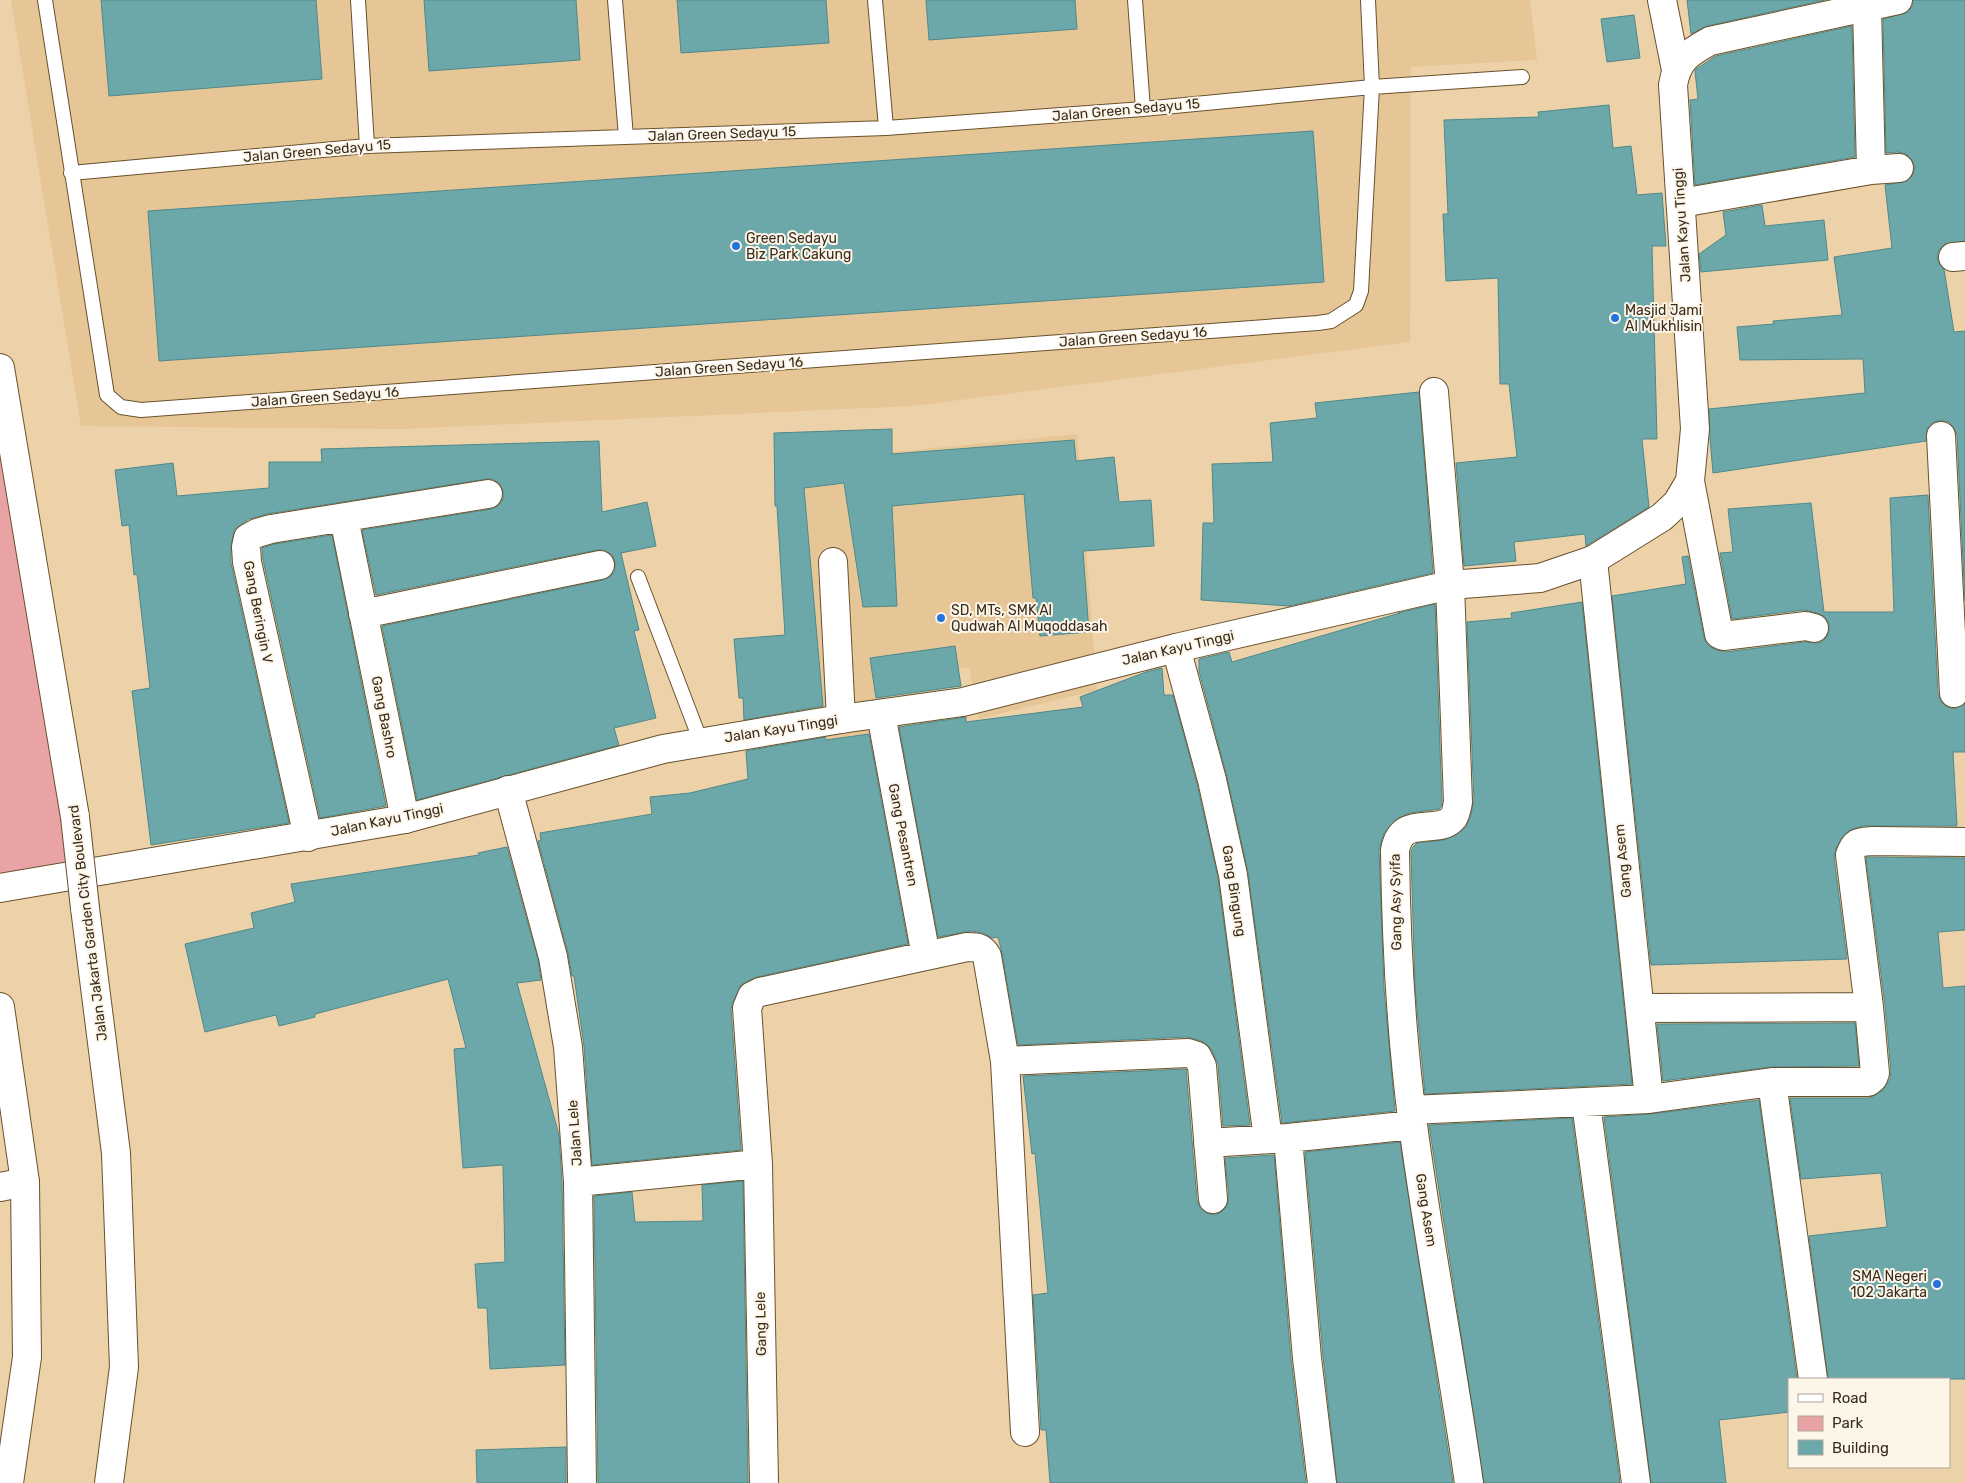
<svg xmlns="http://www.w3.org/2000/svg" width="1965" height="1483" font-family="Rubik,sans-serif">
<rect width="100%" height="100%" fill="#edd1a8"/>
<path fill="#e6c697" d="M 11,0 L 1530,0 L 1537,60 L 1411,67 L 1410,342 L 913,406 L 400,429 L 81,426 Z
M 1077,434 L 1097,690 L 978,719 L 969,667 L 881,680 L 890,739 L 804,748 L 784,535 L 782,457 L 905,451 Z"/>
<path fill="#eaa3a5" d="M 0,376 L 81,864 L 0,877 Z"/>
<path fill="#6ca8a9" stroke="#4e898a" d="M 101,0 L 316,0 L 322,79 L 109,96 Z
M 424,0 L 576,0 L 580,60 L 429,71 Z
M 677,0 L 826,0 L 829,43 L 681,53 Z
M 926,0 L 1075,0 L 1077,29 L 929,40 Z
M 1687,0 L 1825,0 L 1707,26 L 1691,34 Z
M 1913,0 L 1965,0 L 1965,241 L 1945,244 L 1939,250 L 1937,258 L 1940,265 L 1944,269 L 1954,332 L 1965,331 L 1965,601 L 1957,435 L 1954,428 L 1949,422 L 1941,420 L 1932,423 L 1927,429 L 1926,441 L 1713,473 L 1710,438 L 1709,409 L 1865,393 L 1863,359 L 1740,360 L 1737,327 L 1774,324 L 1773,321 L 1842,315 L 1834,257 L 1892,248 L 1885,185 L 1907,181 L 1913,175 L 1915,167 L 1912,160 L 1906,154 L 1898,152 L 1886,153 L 1883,19 L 1908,12 L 1913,5 Z
M 1634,15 L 1640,58 L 1607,62 L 1601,19 Z
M 1852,26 L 1855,157 L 1695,185 L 1690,100 L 1698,99 L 1695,71 L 1696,69 L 1716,56 Z
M 1609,105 L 1613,148 L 1631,146 L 1637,195 L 1662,193 L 1666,246 L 1652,246 L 1657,439 L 1642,439 L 1649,507 L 1586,546 L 1585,534 L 1514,542 L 1516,561 L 1464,566 L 1456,463 L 1517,457 L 1509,384 L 1500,384 L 1498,278 L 1446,281 L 1443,214 L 1448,214 L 1444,120 L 1539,117 L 1538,112 Z
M 1313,131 L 1324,282 L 159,361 L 148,211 Z
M 1762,205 L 1765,226 L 1824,220 L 1828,260 L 1701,272 L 1699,254 L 1726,235 L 1723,212 Z
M 1419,392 L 1433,573 L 1289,606 L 1201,600 L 1203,523 L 1214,523 L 1212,464 L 1273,462 L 1270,423 L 1317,418 L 1315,403 Z
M 892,429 L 892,454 L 1074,440 L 1076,461 L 1114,457 L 1119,502 L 1151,500 L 1154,546 L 1083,551 L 1089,632 L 1040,636 L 1036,598 L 1033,598 L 1024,494 L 892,506 L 897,606 L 863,607 L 844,483 L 804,488 L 823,706 L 744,720 L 743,698 L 739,698 L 734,639 L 785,635 L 777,506 L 775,506 L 774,433 Z
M 599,441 L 602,512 L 647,502 L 656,546 L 621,553 L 639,630 L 634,631 L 656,718 L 614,728 L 619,745 L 417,800 L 382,626 L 603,580 L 610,577 L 615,570 L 615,562 L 612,555 L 605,550 L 597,550 L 376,595 L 362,530 L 491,509 L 498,506 L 503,499 L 503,491 L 500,484 L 493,479 L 486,479 L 267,514 L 249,519 L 235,529 L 231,544 L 231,563 L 289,823 L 151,845 L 132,691 L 150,688 L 137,574 L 134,575 L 129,525 L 122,526 L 115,470 L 173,463 L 177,496 L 269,488 L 269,462 L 322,462 L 321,449 Z
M 1928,495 L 1938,694 L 1941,702 L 1947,707 L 1955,709 L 1965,703 L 1965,752 L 1953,752 L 1957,826 L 1863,826 L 1850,830 L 1842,837 L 1836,849 L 1834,857 L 1847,959 L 1651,965 L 1612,596 L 1686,584 L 1682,557 L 1688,556 L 1704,637 L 1706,643 L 1712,648 L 1725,652 L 1805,642 L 1819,643 L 1825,639 L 1829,632 L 1829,624 L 1825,617 L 1818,613 L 1804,610 L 1732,619 L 1720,553 L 1733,552 L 1728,509 L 1811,503 L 1824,612 L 1894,612 L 1890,498 Z
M 332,535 L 386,806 L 320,818 L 263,560 L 262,548 L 274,544 Z
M 1582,602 L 1632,1084 L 1425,1094 L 1415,987 L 1411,852 L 1413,847 L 1417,843 L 1443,840 L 1456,835 L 1466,827 L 1471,814 L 1474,801 L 1467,622 L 1512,618 L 1511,613 Z
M 1435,604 L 1442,805 L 1439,809 L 1410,813 L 1398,818 L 1384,833 L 1379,850 L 1384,989 L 1395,1111 L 1282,1123 L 1248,872 L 1227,777 L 1199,671 L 1199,659 L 1229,652 L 1232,662 L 1400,613 L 1398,613 Z
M 955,646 L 961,686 L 876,698 L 870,658 Z
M 1162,668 L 1164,695 L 1173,695 L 1197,784 L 1218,878 L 1250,1125 L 1223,1126 L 1218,1064 L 1211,1049 L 1202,1041 L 1187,1037 L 1018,1045 L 1002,953 L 998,937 L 992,938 L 983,933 L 971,931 L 938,937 L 899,727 L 966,717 L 966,722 L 1083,707 L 1080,697 L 1146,672 Z
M 869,734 L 908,944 L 757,977 L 741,985 L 733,1002 L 731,1009 L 741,1150 L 592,1165 L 584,1046 L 574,976 L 572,976 L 568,953 L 538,841 L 541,840 L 540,833 L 652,814 L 650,797 L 690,793 L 748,779 L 746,751 L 825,737 L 826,740 Z
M 507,847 L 538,960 L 541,980 L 517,983 L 559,1135 L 562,1183 L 565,1365 L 490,1369 L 487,1308 L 478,1308 L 475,1264 L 505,1262 L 503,1165 L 463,1168 L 454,1049 L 466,1048 L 448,979 L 315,1014 L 315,1017 L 279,1026 L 276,1015 L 205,1032 L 185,944 L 254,928 L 251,913 L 295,902 L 291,884 L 479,855 L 478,853 Z
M 1866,857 L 1965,858 L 1965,930 L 1938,932 L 1943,988 L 1965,986 L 1965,1379 L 1828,1379 L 1809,1236 L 1887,1227 L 1881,1173 L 1801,1179 L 1790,1098 L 1869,1098 L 1883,1090 L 1890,1079 L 1891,1072 L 1885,1006 Z
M 1855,1023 L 1859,1066 L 1770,1067 L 1663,1081 L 1657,1024 Z
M 1186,1069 L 1197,1200 L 1200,1208 L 1206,1213 L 1214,1215 L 1221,1212 L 1227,1206 L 1229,1198 L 1225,1158 L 1274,1155 L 1291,1359 L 1306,1483 L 1050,1483 L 1046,1430 L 1041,1430 L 1033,1295 L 1048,1293 L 1035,1153 L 1032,1154 L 1023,1076 Z
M 1759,1100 L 1797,1379 L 1789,1379 L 1789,1412 L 1719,1420 L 1726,1483 L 1651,1483 L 1604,1117 L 1651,1114 Z
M 1572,1118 L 1620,1483 L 1484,1483 L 1429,1125 Z
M 1400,1142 L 1453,1483 L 1337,1483 L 1323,1356 L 1305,1152 Z
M 743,1181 L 748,1483 L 598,1483 L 594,1196 L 632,1192 L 635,1222 L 703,1221 L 702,1185 Z
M 566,1447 L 566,1483 L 477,1483 L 476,1450 Z"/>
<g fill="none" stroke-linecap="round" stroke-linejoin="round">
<defs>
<path id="lane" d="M 45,0 L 107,395 L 121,407 L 141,410 L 1318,323 L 1331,321 L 1356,305 L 1361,291 L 1372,87 L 1368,0
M 358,0 L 367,146
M 615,0 L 626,137
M 875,0 L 886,128
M 1135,0 L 1143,109
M 71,173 L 367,146 L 886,128 L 1143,109 L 1372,87 L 1522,77
M 638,577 L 701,742"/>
<path id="street" d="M 1662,0 L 1676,70
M 1867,8 L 1871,170
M 1681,203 L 1871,170 L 1899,168
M 1953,257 L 1965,256
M 1434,392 L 1450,585 L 1458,802 C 1457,807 1456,814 1453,818 C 1438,836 1402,813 1395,850 C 1396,942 1401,1034 1413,1125 C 1429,1245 1452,1363 1469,1483
M 1941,436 L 1954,693
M 1690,481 L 1719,634 L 1723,636 L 1806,626 L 1814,628
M 344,518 L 405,819
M 1593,560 L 1649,1099
M 833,562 L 841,719
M 363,614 L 600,565
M 1176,648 L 1212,780 L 1233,875 L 1268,1139
M 881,714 L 926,956
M 508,790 L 553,957 L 568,1047 L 578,1182 L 582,1483
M 308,837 L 247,562 L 246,547 L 248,538 L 257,533 L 271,529 L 488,494
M 1641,1008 L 1869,1007
M 1005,1061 L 1025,1432
M 1772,1082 L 1813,1379
M 1586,1103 L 1636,1483
M 1411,1110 L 1649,1099 L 1772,1082 L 1868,1082 L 1873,1078 L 1875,1073 L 1869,1007 L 1850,855 C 1855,841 1859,842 1873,841 L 1965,842
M 1288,1138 L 1307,1358 L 1322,1483
M 1208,1143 L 1288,1138 L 1413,1125
M 578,1182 L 758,1164
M 0,1187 L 25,1182
M 764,1483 L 758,1164 L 747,1008 L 752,996 L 760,992 L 967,947 C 977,947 982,947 987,956 L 1005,1061 L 1188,1053 L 1197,1056 L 1202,1066 L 1213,1199"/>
<path id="secondary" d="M 0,368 L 75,817
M 0,888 L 405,819 L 663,749 L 841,719 L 963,702 L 1176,648 L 1450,585 L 1540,578 L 1593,560 L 1662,517 L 1677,503 L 1690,481 L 1695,429 L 1673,85 C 1677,60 1688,53 1710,41 L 1898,0
M 85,908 L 116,1153 L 124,1367 L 109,1483
M 0,1007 L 25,1182 L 27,1357 L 9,1483"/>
</defs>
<use href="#lane" stroke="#69512c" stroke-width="16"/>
<use href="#street" stroke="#69512c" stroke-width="30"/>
<use href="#secondary" stroke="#69512c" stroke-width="30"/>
<use href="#lane" stroke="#fff" stroke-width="14"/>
<use href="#street" stroke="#fff" stroke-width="28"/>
<use href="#secondary" stroke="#fff" stroke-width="28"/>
<defs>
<path id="secondary-bridge" d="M 75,817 L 85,908"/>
</defs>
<use href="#secondary-bridge" stroke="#69512c" stroke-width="30" stroke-linecap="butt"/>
<use href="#secondary-bridge" stroke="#fff" stroke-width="28"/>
</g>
<g fill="#2174df" stroke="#fef5e9" stroke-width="2">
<circle cx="736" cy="246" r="5"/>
<circle cx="1615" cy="318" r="5"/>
<circle cx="941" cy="618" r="5"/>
<circle cx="1937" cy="1284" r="5"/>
</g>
<g text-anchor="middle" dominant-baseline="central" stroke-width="4" stroke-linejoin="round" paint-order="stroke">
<g font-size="14" fill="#372d1d" stroke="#fef5e9">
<text transform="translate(1126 110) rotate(-5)">Jalan Green Sedayu 15</text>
<text transform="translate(722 134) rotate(-2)">Jalan Green Sedayu 15</text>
<text transform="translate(317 151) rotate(-5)">Jalan Green Sedayu 15</text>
<text transform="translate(1682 225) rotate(-94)">Jalan Kayu Tinggi</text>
<text transform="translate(1133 337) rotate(-4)">Jalan Green Sedayu 16</text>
<text transform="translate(729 367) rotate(-4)">Jalan Green Sedayu 16</text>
<text transform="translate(325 397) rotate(-4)">Jalan Green Sedayu 16</text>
<text transform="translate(258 612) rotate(79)">Gang Beringin V</text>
<text transform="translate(1178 648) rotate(-13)">Jalan Kayu Tinggi</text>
<text transform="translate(384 717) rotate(79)">Gang Bashro</text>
<text transform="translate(781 729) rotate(-9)">Jalan Kayu Tinggi</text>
<text transform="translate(387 820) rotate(-12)">Jalan Kayu Tinggi</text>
<text transform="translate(903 835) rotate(79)">Gang Pesantren</text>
<text transform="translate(1623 861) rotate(-96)">Gang Asem</text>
<text transform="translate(1234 891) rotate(81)">Gang Bingung</text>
<text transform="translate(1396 902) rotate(-91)">Gang Asy Syifa</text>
<text transform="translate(88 923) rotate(-97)">Jalan Jakarta Garden City Boulevard</text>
<text transform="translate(575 1133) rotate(-94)">Jalan Lele</text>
<text transform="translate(1426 1210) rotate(81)">Gang Asem</text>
<text transform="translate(761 1324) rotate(-91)">Gang Lele</text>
</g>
<g font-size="14" fill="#372d1d" stroke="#fef5e9" text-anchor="start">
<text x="746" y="238">Green Sedayu<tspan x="746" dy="16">Biz Park Cakung</tspan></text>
<text x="1625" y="310">Masjid Jami<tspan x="1625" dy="16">Al Mukhlisin</tspan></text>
<text x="951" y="610">SD, MTs, SMK Al<tspan x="951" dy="16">Qudwah Al Muqoddasah</tspan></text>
<text x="1927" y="1276" text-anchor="end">SMA Negeri<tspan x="1927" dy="16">102 Jakarta</tspan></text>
</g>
</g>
<rect x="1788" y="1378" width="162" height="90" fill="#fef5e9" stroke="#aea597"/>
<rect x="1798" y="1394" width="25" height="8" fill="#ffffff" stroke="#aea597"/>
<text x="1832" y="1403" font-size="15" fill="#372d1d">Road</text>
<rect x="1798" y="1416" width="25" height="15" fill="#eaa3a5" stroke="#aea597"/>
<text x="1832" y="1428" font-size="15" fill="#372d1d">Park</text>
<rect x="1798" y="1440" width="25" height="15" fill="#6ca8a9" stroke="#aea597"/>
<text x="1832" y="1453" font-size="15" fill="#372d1d">Building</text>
</svg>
